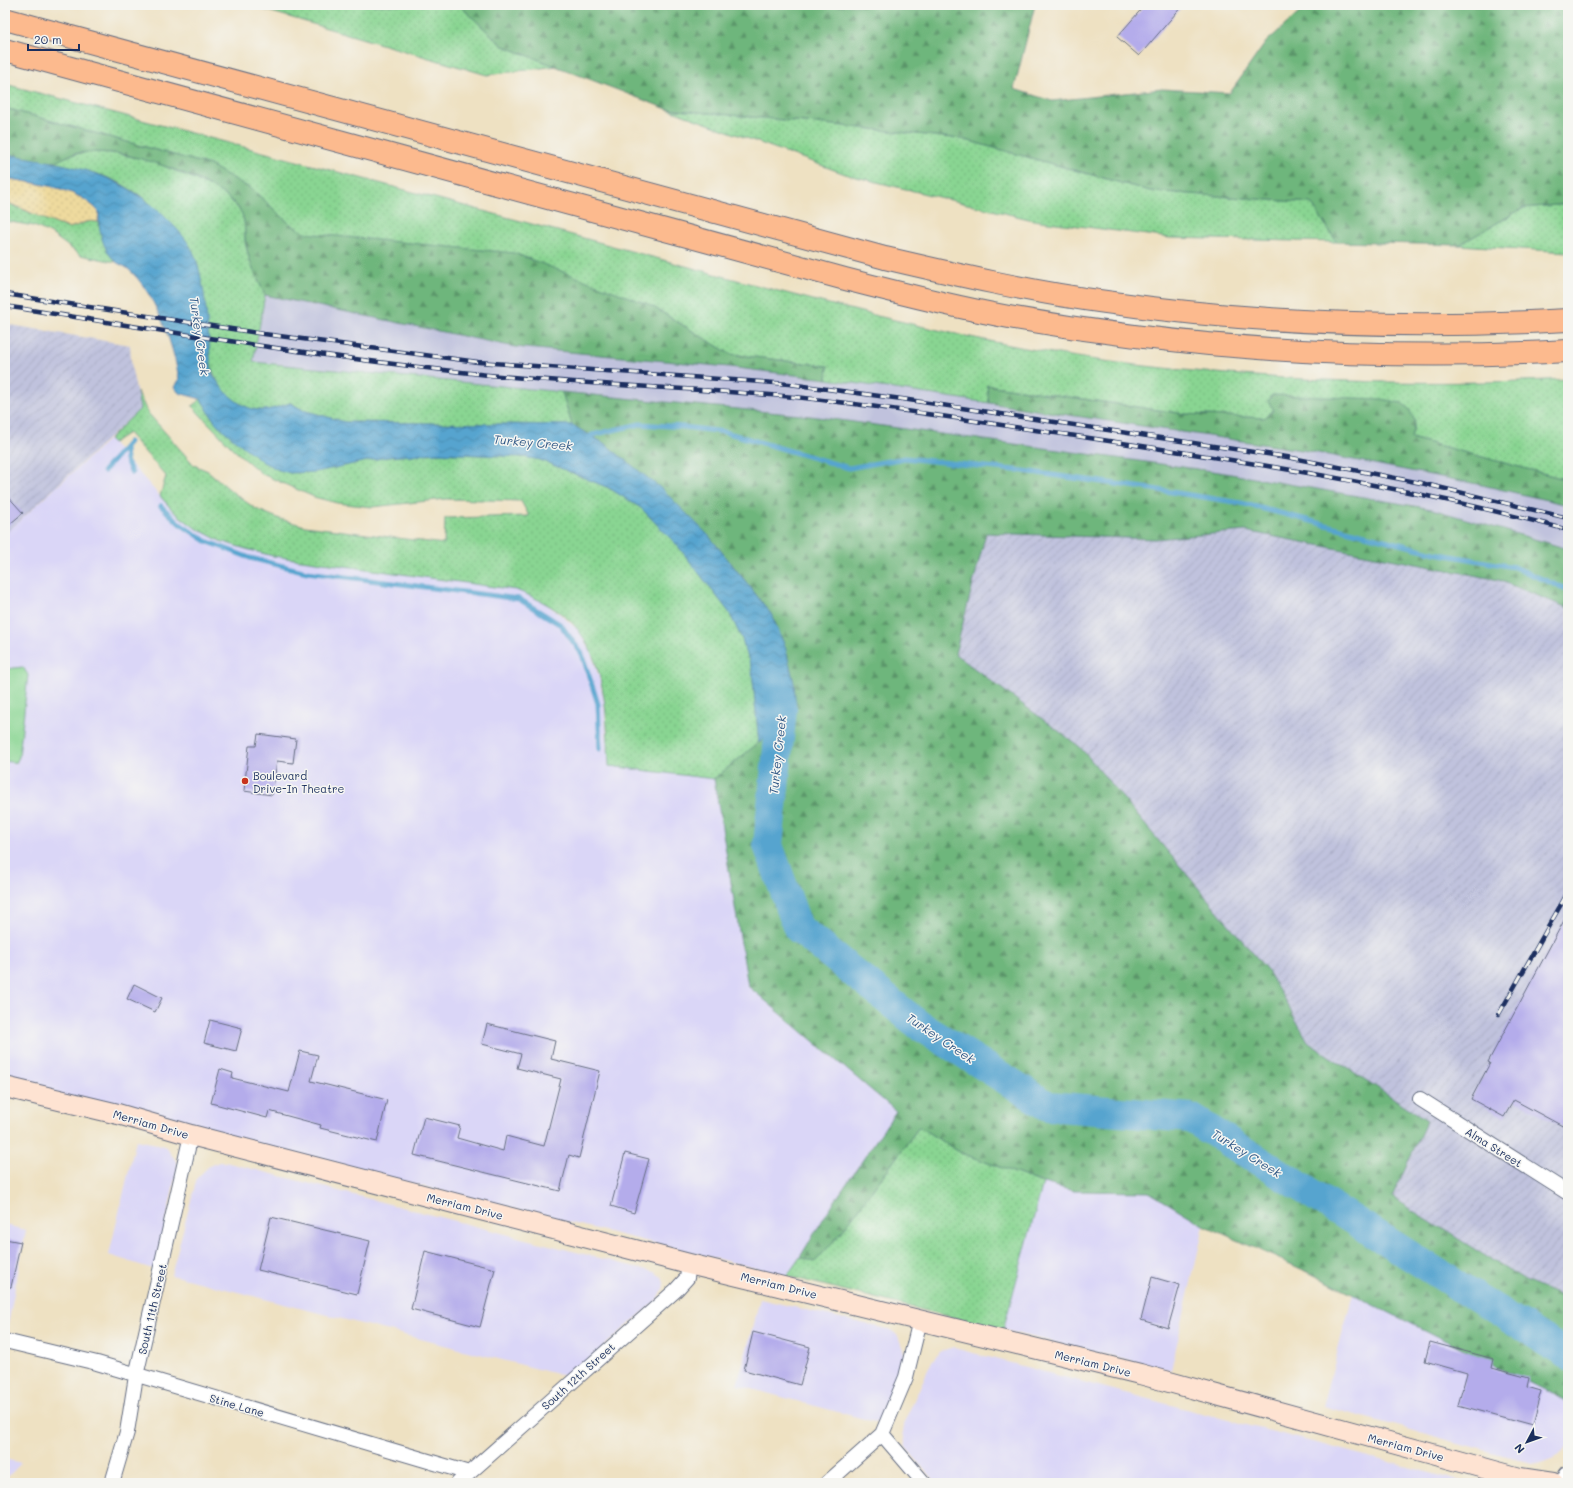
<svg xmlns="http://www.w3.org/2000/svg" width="1573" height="1488" font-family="Mali,sans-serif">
<defs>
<pattern id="industrial-furrows" width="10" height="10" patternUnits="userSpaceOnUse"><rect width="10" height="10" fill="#c0c2dd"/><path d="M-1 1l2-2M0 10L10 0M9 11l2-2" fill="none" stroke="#a4a7c0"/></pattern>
<pattern id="grass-dots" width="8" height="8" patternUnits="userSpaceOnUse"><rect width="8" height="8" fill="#89d592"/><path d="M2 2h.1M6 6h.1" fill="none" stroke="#76b780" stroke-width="1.8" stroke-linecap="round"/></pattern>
<pattern id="forest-firs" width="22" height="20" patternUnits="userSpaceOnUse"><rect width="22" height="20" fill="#6eb67c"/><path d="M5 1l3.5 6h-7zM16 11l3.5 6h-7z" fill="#5a9469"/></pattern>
<pattern id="sand-dots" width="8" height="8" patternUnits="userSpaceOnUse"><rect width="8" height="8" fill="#eeda9e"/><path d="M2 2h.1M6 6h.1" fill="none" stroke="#ccbb8a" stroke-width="1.8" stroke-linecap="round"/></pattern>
<pattern id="water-waves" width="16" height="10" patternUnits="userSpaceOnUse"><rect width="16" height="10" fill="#56a4cf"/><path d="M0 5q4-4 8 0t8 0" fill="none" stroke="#4686ab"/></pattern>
</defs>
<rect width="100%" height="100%" fill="#f6f6f2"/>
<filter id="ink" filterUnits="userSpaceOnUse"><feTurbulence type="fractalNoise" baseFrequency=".025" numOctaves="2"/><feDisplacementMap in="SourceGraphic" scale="8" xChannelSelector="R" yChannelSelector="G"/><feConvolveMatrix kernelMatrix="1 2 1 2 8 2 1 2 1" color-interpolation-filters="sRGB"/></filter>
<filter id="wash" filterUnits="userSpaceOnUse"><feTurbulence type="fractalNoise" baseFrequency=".012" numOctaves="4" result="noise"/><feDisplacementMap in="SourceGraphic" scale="16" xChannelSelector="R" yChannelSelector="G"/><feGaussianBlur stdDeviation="0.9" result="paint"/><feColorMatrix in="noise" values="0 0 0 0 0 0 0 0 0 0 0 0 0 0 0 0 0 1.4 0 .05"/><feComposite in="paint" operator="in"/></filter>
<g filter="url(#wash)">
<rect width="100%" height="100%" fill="#eee1c2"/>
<path fill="#dad6f7" d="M 109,439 L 174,512 L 220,541 L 273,556 L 516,590 L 538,598 L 561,615 L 579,631 L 591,653 L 599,677 L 604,702 L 609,766 L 714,779 L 748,986 L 896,1111 L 828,1211 L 800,1257 L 787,1276 L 5,1083 L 5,534 Z
M 136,1140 L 157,1144 L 166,1147 L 178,1164 L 156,1270 L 109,1255 Z
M 219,1162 L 225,1162 L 654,1272 L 662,1277 L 664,1283 L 663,1289 L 658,1299 L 569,1377 L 171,1275 L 197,1178 L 208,1167 Z
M 1043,1183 L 1074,1191 L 1149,1192 L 1204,1225 L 1171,1370 L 1003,1330 Z
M 5,1225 L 26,1230 L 7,1330 L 5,1330 Z
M 1353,1294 L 1568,1402 L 1568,1446 L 1553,1460 L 1540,1464 L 1532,1463 L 1323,1406 Z
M 760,1299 L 891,1330 L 898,1336 L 905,1355 L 879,1423 L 737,1385 Z
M 954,1347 L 954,1348 L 1468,1483 L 937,1483 L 906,1448 L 903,1432 L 905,1420 L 932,1361 L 941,1351 Z
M 5,1459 L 21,1463 L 5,1480 Z"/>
<path fill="url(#industrial-furrows)" d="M 5,324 L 130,345 L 132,370 L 140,409 L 5,534 Z
M 1245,531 L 1499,580 L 1568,608 L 1568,1299 L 1525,1281 L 1392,1197 L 1427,1120 L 1309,1043 L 1268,971 L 1080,747 L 955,654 L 986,533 L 1155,539 Z"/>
<path fill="#c0c2dd" d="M 265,295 L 518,347 L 729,367 L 827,379 L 1308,451 L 1482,485 L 1568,505 L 1568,549 L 1432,509 L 1219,472 L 810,416 L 253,362 Z"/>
<path fill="url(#grass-dots)" stroke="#528278" d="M 248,5 L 459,5 L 503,46 L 557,66 L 487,75 Z
M 5,84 C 176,129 347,174 517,220 C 655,257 791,297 929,328 C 992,342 1055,355 1119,363 C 1268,381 1418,387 1568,379 L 1568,480 L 1411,438 L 1415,421 L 1274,409 L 1264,418 L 1185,414 L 987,385 L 989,403 L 827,379 L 828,366 L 730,354 L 650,305 L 325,236 L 305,233 L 290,224 L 270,206 L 210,165 L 5,108 Z
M 667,109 L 826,124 L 962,139 L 1150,191 L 1311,203 L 1337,242 L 1170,238 L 1033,220 L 848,175 Z
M 89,152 L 114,153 L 152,161 L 216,188 L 230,199 L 242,213 L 245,226 L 245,242 L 250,262 L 265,295 L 253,362 L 562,392 L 572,425 L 345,422 L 303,410 L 291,403 C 283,405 274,409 266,410 C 241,413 214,387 211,363 L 146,199 L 120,183 L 104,176 L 53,162 L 71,155 Z
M 5,202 L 67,228 C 79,227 85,219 98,222 L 106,248 L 115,262 L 80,255 L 50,233 L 34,226 L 5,221 Z
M 1568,204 L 1568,252 L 1459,245 L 1523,208 Z
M 137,391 L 148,413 L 194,465 L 208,471 L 235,494 L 256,509 L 280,519 L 305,526 L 444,544 L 445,518 L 529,516 L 521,501 L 446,499 L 372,507 L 337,503 L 314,497 L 262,474 L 233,449 L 192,406 L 201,399 L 215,422 L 244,446 L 330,468 L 386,457 L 437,453 L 524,457 L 541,460 L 609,488 L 641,508 L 678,546 L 729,612 L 742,639 L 752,670 L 759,743 L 714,779 L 609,766 C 607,722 607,669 579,631 C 564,611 539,599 516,590 L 273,556 L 246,549 L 220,541 L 194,527 L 174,512 L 160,496 L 166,476 L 128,433 L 113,443 L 109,439 L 140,409 Z
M 919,1127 L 961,1153 L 1043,1183 L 1003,1330 L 787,1276 L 800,1257 L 815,1261 L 840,1234 Z"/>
<path fill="url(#forest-firs)" stroke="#44726d" d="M 459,5 L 1035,5 L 1014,89 L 1052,101 L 1162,89 L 1230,93 L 1266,42 L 1308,5 L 1568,5 L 1568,204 L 1523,208 L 1459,245 L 1337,242 L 1311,203 L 1150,191 L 962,139 L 826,124 L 667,109 L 503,46 Z
M 5,108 L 210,165 L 253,190 L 290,224 L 305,233 L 514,253 L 650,305 L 730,354 L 828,366 L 827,379 L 729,367 L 515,347 L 265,295 C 257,278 249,262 246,244 C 244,234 246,224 242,214 C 230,185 143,156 113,153 C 99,152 83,151 70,155 C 65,157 59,161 53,162 C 43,163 17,156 5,154 Z
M 987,385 L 1185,414 L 1264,418 L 1274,410 L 1268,401 L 1272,395 L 1381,399 L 1402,403 L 1409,409 L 1415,421 L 1411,438 L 1568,480 L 1568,505 L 1482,485 L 1308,451 L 989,403 Z
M 562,392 L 810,416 L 1219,472 L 1432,509 L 1568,549 L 1568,608 L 1499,580 L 1245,531 L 1155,539 L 986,533 L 955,654 L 1080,747 L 1268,971 L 1309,1043 L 1427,1120 L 1392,1197 L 1525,1281 L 1568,1299 L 1568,1402 L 1310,1273 L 1204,1225 L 1149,1192 L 1074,1191 L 1043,1183 L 961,1153 L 919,1127 L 840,1234 L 815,1262 L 800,1257 L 828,1211 L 896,1111 L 748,986 L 714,779 L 796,712 L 771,614 L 746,582 L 708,535 L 605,444 L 572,425 Z"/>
<path fill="url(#sand-dots)" stroke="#84847e" d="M 5,178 C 36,184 77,186 99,212 L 98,222 C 82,218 76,230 66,227 C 45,221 26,209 5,202 Z"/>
<path fill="#89d592" stroke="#528278" d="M 23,667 L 28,675 L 19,757 L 16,763 L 5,761 L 5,669 Z"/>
<path fill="url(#water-waves)" stroke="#386a96" d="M 5,154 C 69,164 123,172 170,222 C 181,233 191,244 196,259 C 208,295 207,336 212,373 C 222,391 243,413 266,410 C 274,409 283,405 290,403 L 303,410 L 345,422 L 572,425 L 605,444 L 663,490 L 708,535 L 746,582 L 771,614 L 785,646 L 794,683 L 796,712 L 759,743 L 752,670 L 742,639 L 729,612 L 678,546 L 641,508 L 609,488 L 541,460 L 524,457 L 437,453 L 386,457 L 316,472 L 290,473 L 279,470 L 263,462 L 230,436 L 215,422 L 201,399 L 179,393 L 174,387 L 179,380 C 175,354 166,326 153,302 C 147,290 137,276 127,268 C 123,265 117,264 114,260 C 102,248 98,228 99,212 C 77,186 36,184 5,178 Z"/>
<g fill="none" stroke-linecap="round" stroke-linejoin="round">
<path stroke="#56a4cf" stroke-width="5" d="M 586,440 L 592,435 L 640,424 L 683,427 L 725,432 L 849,468 L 905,458 L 1023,471 L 1152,489 L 1241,503 L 1435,553 L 1514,567 L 1568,590
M 125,447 L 126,460 L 132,473
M 104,471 L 129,442
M 161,506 L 180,524 L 206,541 L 250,558 L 307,572 L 519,599 L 561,625 L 582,654 L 598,704 L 600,749"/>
<path stroke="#56a4cf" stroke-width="30" d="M 775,686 L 782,709 L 768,845 L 798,928 L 919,1025 L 1048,1106 L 1191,1118 L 1568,1355"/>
</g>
<g id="blocks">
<path fill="#b4aceb" d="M 1145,5 L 1183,5 L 1139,56 L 1117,37 Z
M 5,493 L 23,513 L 5,528 Z
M 258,734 L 296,739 L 293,763 L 277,761 L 272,795 L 244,791 L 249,746 L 256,746 Z
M 1568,913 L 1568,1129 L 1514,1100 L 1504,1117 L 1471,1099 L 1490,1063 L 1488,1062 Z
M 134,984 L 162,998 L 155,1012 L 127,999 Z
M 210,1020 L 242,1028 L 236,1051 L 204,1043 Z
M 487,1024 L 555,1041 L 551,1059 L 600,1071 L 579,1158 L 569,1155 L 560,1191 L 414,1155 L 424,1117 L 460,1126 L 457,1138 L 503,1151 L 506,1136 L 544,1146 L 561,1079 L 517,1068 L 521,1054 L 482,1044 Z
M 300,1051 L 318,1055 L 311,1081 L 387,1100 L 377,1142 L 320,1128 L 321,1125 L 269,1111 L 267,1118 L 211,1103 L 220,1069 L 233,1073 L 232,1078 L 289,1092 Z
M 625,1153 L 649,1159 L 634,1213 L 611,1206 Z
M 271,1217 L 370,1241 L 357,1294 L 258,1270 Z
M 5,1239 L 21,1242 L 11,1287 L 5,1287 Z
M 425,1251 L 495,1269 L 480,1327 L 411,1309 Z
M 1152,1277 L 1180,1285 L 1168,1328 L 1141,1320 Z
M 753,1332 L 810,1347 L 800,1385 L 744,1370 Z
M 1430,1342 L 1494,1359 L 1492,1368 L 1529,1378 L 1527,1387 L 1541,1391 L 1532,1425 L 1458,1405 L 1467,1373 L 1425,1361 Z"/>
</g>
</g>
<g filter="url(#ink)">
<use href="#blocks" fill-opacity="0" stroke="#656d81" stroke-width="1"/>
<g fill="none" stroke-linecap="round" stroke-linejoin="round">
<defs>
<path id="minor" d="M 1420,1099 L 1568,1193
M 5,1341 L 97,1363 L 469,1473
M 882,1434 L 924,1483
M 112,1483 L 127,1432 L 136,1376 L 191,1135
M 458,1483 L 676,1290 L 687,1278 L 689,1264
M 827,1483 L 882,1434 L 906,1377 L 920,1320"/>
<path id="tertiary" d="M 1564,1483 L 1568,1475"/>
<path id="secondary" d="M 5,1087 L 118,1114 L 191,1135 L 689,1264 L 1140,1374 L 1520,1478 L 1553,1483"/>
<path id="motorway" d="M 5,19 L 885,258 C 958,275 1031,292 1106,302 C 1259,324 1414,329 1568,320
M 5,50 L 845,279 C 899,293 954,307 1009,317 C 1194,350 1381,361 1568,351"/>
</defs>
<use href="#minor" stroke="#656d81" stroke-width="16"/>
<use href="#tertiary" stroke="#656d81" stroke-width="20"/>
<use href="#secondary" stroke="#656d81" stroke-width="22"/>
<use href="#motorway" stroke="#656d81" stroke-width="24"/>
<use href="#minor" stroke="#fff" stroke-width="14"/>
<use href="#tertiary" stroke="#fff" stroke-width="18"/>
<use href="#secondary" stroke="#fee3d2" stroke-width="20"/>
<use href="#motorway" stroke="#fcba8e" stroke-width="22"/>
<defs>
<path id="rail" d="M 5,294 L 264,334 L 478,362 L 789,384 L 902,399 L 1287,457 L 1421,483 L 1568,518
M 5,306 C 157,330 308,355 461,372 C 571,385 683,387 794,397 C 886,406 977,422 1069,435 C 1236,460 1404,485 1568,530
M 1499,1014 L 1568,892"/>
</defs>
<use href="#rail" stroke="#1b2f5e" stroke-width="4.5"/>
<use href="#rail" stroke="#f6f6f2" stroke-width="3" stroke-dasharray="9" stroke-linecap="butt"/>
</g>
</g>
<circle fill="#c8321e" stroke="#f6f6f2" stroke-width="1.5" cx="245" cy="781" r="4"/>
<g text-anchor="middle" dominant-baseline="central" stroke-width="3" stroke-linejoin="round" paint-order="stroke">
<g font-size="11" fill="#1b2f5e" stroke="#f6f6f2" text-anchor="start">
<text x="253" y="775">Boulevard<tspan x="253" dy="13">Drive-In Theatre</tspan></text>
</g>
<g font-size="11" fill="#1b2f5e" stroke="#f6f6f2">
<text transform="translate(151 1124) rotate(16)">Merriam Drive</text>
<text transform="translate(1494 1147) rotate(32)">Alma Street</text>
<text transform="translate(465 1206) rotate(14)">Merriam Drive</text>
<text transform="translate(779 1285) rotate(14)">Merriam Drive</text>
<text transform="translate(152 1309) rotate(-77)">South 11th Street</text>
<text transform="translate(1093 1363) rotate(14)">Merriam Drive</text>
<text transform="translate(578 1376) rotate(-42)">South 12th Street</text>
<text transform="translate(237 1405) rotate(16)">Stine Lane</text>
<text transform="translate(1406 1447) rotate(15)">Merriam Drive</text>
</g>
<g font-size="12" font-style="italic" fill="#305886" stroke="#f6f6f2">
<text transform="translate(200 336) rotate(82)">Turkey Creek</text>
<text transform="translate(533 442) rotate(5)">Turkey Creek</text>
<text transform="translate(777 755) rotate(-84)">Turkey Creek</text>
<text transform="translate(941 1038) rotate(34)">Turkey Creek</text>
<text transform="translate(1247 1153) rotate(32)">Turkey Creek</text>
</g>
</g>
<rect width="1573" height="1488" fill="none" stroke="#f6f6f2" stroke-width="20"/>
<g transform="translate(1527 1442) rotate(229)" stroke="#f6f6f2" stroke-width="3" paint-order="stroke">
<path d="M0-3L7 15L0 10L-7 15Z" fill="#1b2f5e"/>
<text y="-6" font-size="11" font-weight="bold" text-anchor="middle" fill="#1b2f5e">N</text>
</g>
<path d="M28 44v6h51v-6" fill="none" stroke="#1b2f5e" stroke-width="2"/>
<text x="34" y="44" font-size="12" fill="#1b2f5e" stroke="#f6f6f2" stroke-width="3" paint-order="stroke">20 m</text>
</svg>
